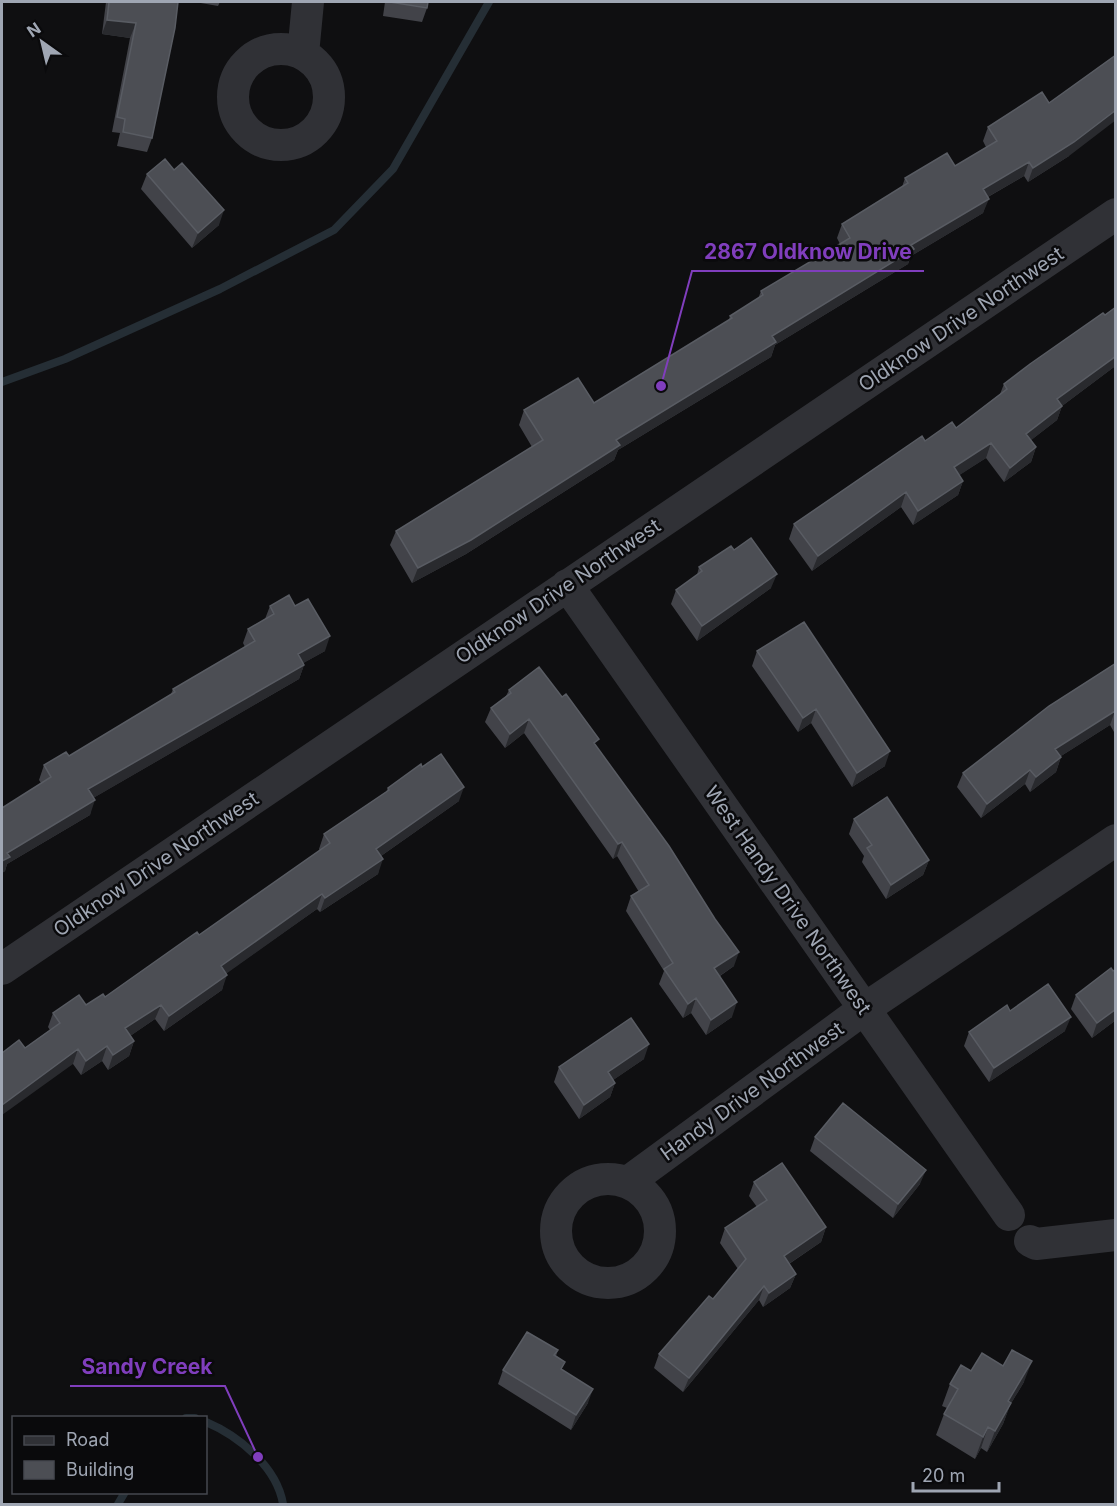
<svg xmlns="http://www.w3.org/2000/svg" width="1117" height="1506" font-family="Inter,sans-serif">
<rect width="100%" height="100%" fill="#0f0f11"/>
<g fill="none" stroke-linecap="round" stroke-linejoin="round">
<path stroke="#252e35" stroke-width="8" d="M 2,382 L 65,359 L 220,289 L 334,230 L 393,169 L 489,2
M 186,1418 L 195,1418
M 206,1422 C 239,1436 277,1467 283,1504
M 118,1504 L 125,1492"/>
<path stroke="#303136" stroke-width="32" d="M233 97a48 48 0 1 1 96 0a48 48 0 1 1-96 0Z
M 303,54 L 308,2
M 567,585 L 1009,1215
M 2,969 L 1116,214
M556 1231a52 52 0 1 1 104 0a52 52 0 1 1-104 0Z
M 628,1182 L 864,1009 L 1116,840
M 1030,1241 L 1036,1244 L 1116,1235"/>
</g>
<path fill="#424349" d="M 106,2 L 178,2 L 152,138 L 147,152 L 117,146 L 120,133 L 112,132 L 130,38 L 102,34 Z
M 195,2 L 220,2 L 218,6 Z
M 385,2 L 428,2 L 427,8 L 422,22 L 383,16 Z
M 988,127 L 1069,156 L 1028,182 L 1024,176 L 988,197 L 983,213 L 911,256 L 908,264 L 775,345 L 771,357 L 618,450 L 614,460 L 466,554 L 412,583 L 390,545 L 396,531 L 532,447 L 519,425 L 524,410 L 594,403 L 729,320 L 730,316 L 758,299 L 761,291 L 840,244 L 837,238 L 842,224 L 902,187 L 905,178 L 955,166 L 986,147 L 983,141 Z
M 147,174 L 219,225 L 192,248 L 141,189 Z
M 1116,307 L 1116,370 L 1114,367 L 1062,406 L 1057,420 L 1031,440 L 1036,447 L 1031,462 L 1004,482 L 986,458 L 959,475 L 963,481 L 958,495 L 913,525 L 901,507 L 812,571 L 789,539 L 794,524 L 925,441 L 956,428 L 1000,394 L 1004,384 Z
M 734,550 L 771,588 L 697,641 L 671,604 L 676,590 L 697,575 L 699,567 Z
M 270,606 L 325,651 L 303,663 L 304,665 L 299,679 L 93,798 L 90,815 L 7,864 L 5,871 L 2,873 L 2,808 L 41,783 L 39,780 L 44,765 L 69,756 L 171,694 L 173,689 L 245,647 L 243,643 L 248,629 L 265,619 Z
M 757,651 L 885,766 L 852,787 L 811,723 L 798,732 L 752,666 Z
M 1116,663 L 1116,732 L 1114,732 L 1110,725 L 1061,756 L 1061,757 L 1056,772 L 1030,792 L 1025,784 L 981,818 L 957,787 L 963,773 Z
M 509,690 L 596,746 L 734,966 L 720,976 L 732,1017 L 706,1035 L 691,1013 L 683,1018 L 659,984 L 664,971 L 626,911 L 631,896 L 639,892 L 617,856 L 613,859 L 524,733 L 505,748 L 485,722 L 491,708 L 506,696 Z
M 422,767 L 459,801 L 381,856 L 378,874 L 320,912 L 317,909 L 226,973 L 222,990 L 164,1031 L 155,1019 L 130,1036 L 134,1041 L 129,1056 L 108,1070 L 102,1061 L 81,1075 L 73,1064 L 25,1048 L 50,1030 L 48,1027 L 53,1013 L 86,1005 L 105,997 L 199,935 L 320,851 L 319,849 L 324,834 L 386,792 L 388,788 Z
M 854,819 L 929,860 L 923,875 L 886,899 L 862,862 L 864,856 L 849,834 Z
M 1113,971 L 1116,1020 L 1092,1038 L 1071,1009 L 1076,995 Z
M 1010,1011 L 1065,1031 L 989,1082 L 964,1046 L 969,1032 Z
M 644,1059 L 613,1080 L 615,1083 L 610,1097 L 579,1119 L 554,1082 L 559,1067 Z
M 815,1137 L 920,1184 L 893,1218 L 810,1151 Z
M 754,1182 L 826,1227 L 821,1242 L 789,1264 L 796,1274 L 790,1288 L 763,1307 L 759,1300 L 683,1392 L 654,1368 L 659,1354 L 713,1299 L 738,1269 L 720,1243 L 725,1228 L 757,1207 L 749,1196 Z
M 558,1350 L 556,1356 L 562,1370 L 588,1403 L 571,1430 L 498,1384 L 503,1370 Z
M 971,1371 L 1024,1382 L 1010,1405 L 1003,1424 L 987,1452 L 981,1448 L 975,1459 L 936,1435 L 944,1414 L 947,1408 L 942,1406 L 950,1384 Z"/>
<path fill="#292a2e" d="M 107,20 L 136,23 L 130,38 L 102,34 Z
M 1116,110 L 1116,120 L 1069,156 L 1028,182 L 1033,168 Z
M 1029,162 L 1024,176 L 977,203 L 983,189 Z
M 989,199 L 983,213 L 911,256 L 908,264 L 775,345 L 771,357 L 618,450 L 614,460 L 466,554 L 412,583 L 418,568 L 616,440 L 772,336 L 911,245 Z
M 224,210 L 219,225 L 192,248 L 198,233 Z
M 1116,356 L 1116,363 L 1114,367 L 1062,406 L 1057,420 L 1021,448 L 1026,434 L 1057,399 Z
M 991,443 L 986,458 L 949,482 L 954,467 Z
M 1036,447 L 1031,462 L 1004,482 L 1010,468 Z
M 963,481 L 958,495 L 913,525 L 918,511 Z
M 906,492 L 901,507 L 812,571 L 818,556 Z
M 777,574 L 771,588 L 697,641 L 702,626 Z
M 330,636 L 325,651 L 293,669 L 298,654 Z
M 304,665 L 299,679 L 83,804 L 88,789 Z
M 816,709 L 811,723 L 798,732 L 803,718 Z
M 1115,711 L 1110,725 L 1050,763 L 1055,749 Z
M 529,719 L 524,733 L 505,748 L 510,734 Z
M 890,751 L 885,766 L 852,787 L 857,773 Z
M 1061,757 L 1056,772 L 1030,792 L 1036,777 Z
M 1030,770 L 1025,784 L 981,818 L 987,804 Z
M 464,787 L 459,801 L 371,863 L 376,849 Z
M 95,800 L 90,815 L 7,864 L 5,871 L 2,873 L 2,861 L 7,853 Z
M 622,842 L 617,856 L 613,859 L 618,844 Z
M 383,859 L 378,874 L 320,912 L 325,898 Z
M 929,860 L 923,875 L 886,899 L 891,885 Z
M 322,894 L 317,909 L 216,981 L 221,966 Z
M 739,952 L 734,966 L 709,983 L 714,968 Z
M 227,975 L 222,990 L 164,1031 L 169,1016 Z
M 696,998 L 691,1013 L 683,1018 L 688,1004 Z
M 737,1002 L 732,1017 L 706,1035 L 711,1020 Z
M 161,1005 L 155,1019 L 120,1043 L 125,1028 Z
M 1116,1009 L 1116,1020 L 1092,1038 L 1097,1023 Z
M 1071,1017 L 1065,1031 L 989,1082 L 994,1068 Z
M 134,1041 L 129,1056 L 108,1070 L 113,1055 Z
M 649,1044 L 644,1059 L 603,1087 L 608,1072 Z
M 107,1046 L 102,1061 L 81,1075 L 86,1061 Z
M 78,1049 L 73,1064 L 2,1115 L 2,1105 Z
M 615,1083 L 610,1097 L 579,1119 L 584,1105 Z
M 926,1170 L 920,1184 L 893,1218 L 898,1204 Z
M 826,1227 L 821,1242 L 778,1271 L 784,1256 Z
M 796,1274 L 790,1288 L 763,1307 L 769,1293 Z
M 764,1286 L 759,1300 L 683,1392 L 689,1378 Z
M 1032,1361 L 1024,1382 L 1010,1405 L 1003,1424 L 987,1452 L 995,1431 L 1008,1401 Z
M 593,1389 L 588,1403 L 571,1430 L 576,1415 Z
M 988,1427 L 981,1448 L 975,1459 L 983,1437 Z"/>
<path fill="#4c4e54" stroke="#595c63" stroke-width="1.5" d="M 109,2 L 178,2 L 175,28 L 152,138 L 123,132 L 125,119 L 117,117 L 136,23 L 107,20 Z
M 390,2 L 428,2 L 427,8 Z
M 1116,55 L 1116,110 L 1074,142 L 1033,168 L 1029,162 L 983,189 L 989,199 L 911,245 L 914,249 L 772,336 L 776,342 L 616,440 L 620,445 L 471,540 L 418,568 L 396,531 L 543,440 L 524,410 L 578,378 L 594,403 L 732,318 L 730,316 L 763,295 L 761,291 L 850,238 L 842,224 L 908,183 L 905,178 L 947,153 L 955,166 L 997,141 L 988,127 L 1042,92 L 1049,103 Z
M 165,159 L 174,170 L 182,163 L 224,210 L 198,233 L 147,174 Z
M 1116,307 L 1116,356 L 1057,399 L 1062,406 L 1026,434 L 1036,447 L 1010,468 L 991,443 L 954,467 L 963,481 L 918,511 L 906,492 L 818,556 L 794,524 L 922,436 L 925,441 L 952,422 L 956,428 L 1007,389 L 1004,384 L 1030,364 L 1103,313 L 1105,315 Z
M 751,538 L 777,574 L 702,626 L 676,590 L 702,571 L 699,567 L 731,546 L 734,550 Z
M 289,595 L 295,606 L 308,599 L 330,636 L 298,654 L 304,665 L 88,789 L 95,800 L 7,853 L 10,857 L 2,861 L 2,808 L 51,777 L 44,765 L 66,752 L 69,756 L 175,692 L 173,689 L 255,641 L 248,629 L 274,614 L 270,606 Z
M 804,622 L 890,751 L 857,773 L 816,709 L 803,718 L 757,651 Z
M 1116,663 L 1116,712 L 1115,711 L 1055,749 L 1061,757 L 1036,777 L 1030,770 L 987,804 L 963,773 L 1049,706 Z
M 539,667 L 562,697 L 566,694 L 599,739 L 594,743 L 669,846 L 715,919 L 739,952 L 714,968 L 737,1002 L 711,1020 L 696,998 L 688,1004 L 664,969 L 673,963 L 631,896 L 649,885 L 622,842 L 618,844 L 529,719 L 510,734 L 491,708 L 511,693 L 509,690 Z
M 441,754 L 464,787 L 376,849 L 383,859 L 325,898 L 322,894 L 221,966 L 227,975 L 169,1016 L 161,1005 L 125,1028 L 134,1041 L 113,1055 L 107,1046 L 86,1061 L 78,1049 L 2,1105 L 2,1053 L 19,1040 L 25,1048 L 60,1023 L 53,1013 L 79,995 L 86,1005 L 103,994 L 105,997 L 197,932 L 199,935 L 330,843 L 324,834 L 389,790 L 388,788 L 421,764 L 422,767 Z
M 887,797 L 929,860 L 891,885 L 867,848 L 872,845 L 854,819 Z
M 1111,968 L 1113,971 L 1116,969 L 1116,1009 L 1097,1023 L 1076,995 Z
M 1048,984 L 1071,1017 L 994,1068 L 969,1032 L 1007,1005 L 1010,1011 Z
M 631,1018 L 649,1044 L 608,1072 L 615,1083 L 584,1105 L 559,1067 Z
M 843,1103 L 926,1170 L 898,1204 L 815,1137 Z
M 782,1163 L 826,1227 L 784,1256 L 796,1274 L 769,1293 L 764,1286 L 689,1378 L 659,1354 L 709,1296 L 713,1299 L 746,1259 L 725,1228 L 767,1200 L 754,1182 Z
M 527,1332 L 558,1350 L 554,1355 L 565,1362 L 561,1369 L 593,1389 L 576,1415 L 503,1370 Z
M 1012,1350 L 1032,1361 L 1008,1401 L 1011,1403 L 995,1431 L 988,1427 L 983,1437 L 944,1414 L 958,1389 L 950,1384 L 961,1365 L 971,1371 L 982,1353 L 1003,1366 Z"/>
<g text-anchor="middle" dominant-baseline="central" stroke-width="5" stroke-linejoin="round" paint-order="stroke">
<g font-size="20" fill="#9fa6b3" stroke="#0a0a0c">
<text transform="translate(961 319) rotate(-34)">Oldknow Drive Northwest</text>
<text transform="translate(558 591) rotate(-34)">Oldknow Drive Northwest</text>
<text transform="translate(156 864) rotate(-34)">Oldknow Drive Northwest</text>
<text transform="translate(788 900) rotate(55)">West Handy Drive Northwest</text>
<text transform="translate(752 1091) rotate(-36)">Handy Drive Northwest</text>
</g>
</g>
<path fill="none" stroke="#803ebd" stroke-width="2" d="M661 386L692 271H924M258 1457L225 1386H70"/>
<g fill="#803ebd" stroke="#0a0a0c" stroke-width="2">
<circle cx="661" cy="386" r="6"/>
<circle cx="258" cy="1457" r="6"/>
</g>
<g font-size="21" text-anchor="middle" font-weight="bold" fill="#803ebd" stroke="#0a0a0c" stroke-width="5" stroke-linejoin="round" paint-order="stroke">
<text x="808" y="259">2867 Oldknow Drive</text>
<text x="147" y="1374">Sandy Creek</text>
</g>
<rect width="1117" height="1506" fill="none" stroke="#9fa6b3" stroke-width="6"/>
<rect x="12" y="1416" width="195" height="78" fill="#0a0a0c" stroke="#46484f" stroke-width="1.5"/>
<rect x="24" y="1436" width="30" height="9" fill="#303136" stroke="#46484f" stroke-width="1.5"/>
<text x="66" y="1446" font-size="18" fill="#9fa6b3">Road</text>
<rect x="24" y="1461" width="30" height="18" fill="#4c4e54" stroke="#46484f" stroke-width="1.5"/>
<text x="66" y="1476" font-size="18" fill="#9fa6b3">Building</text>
<g transform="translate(42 42) rotate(326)" stroke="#0a0a0c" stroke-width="4.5" paint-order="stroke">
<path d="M0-4.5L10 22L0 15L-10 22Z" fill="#9fa6b3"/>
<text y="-9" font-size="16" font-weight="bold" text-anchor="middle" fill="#9fa6b3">N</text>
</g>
<path d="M913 1482v9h86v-9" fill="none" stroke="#9fa6b3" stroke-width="3"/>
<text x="922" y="1482" font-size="18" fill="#9fa6b3" stroke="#0a0a0c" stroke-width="4.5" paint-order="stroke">20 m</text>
</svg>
